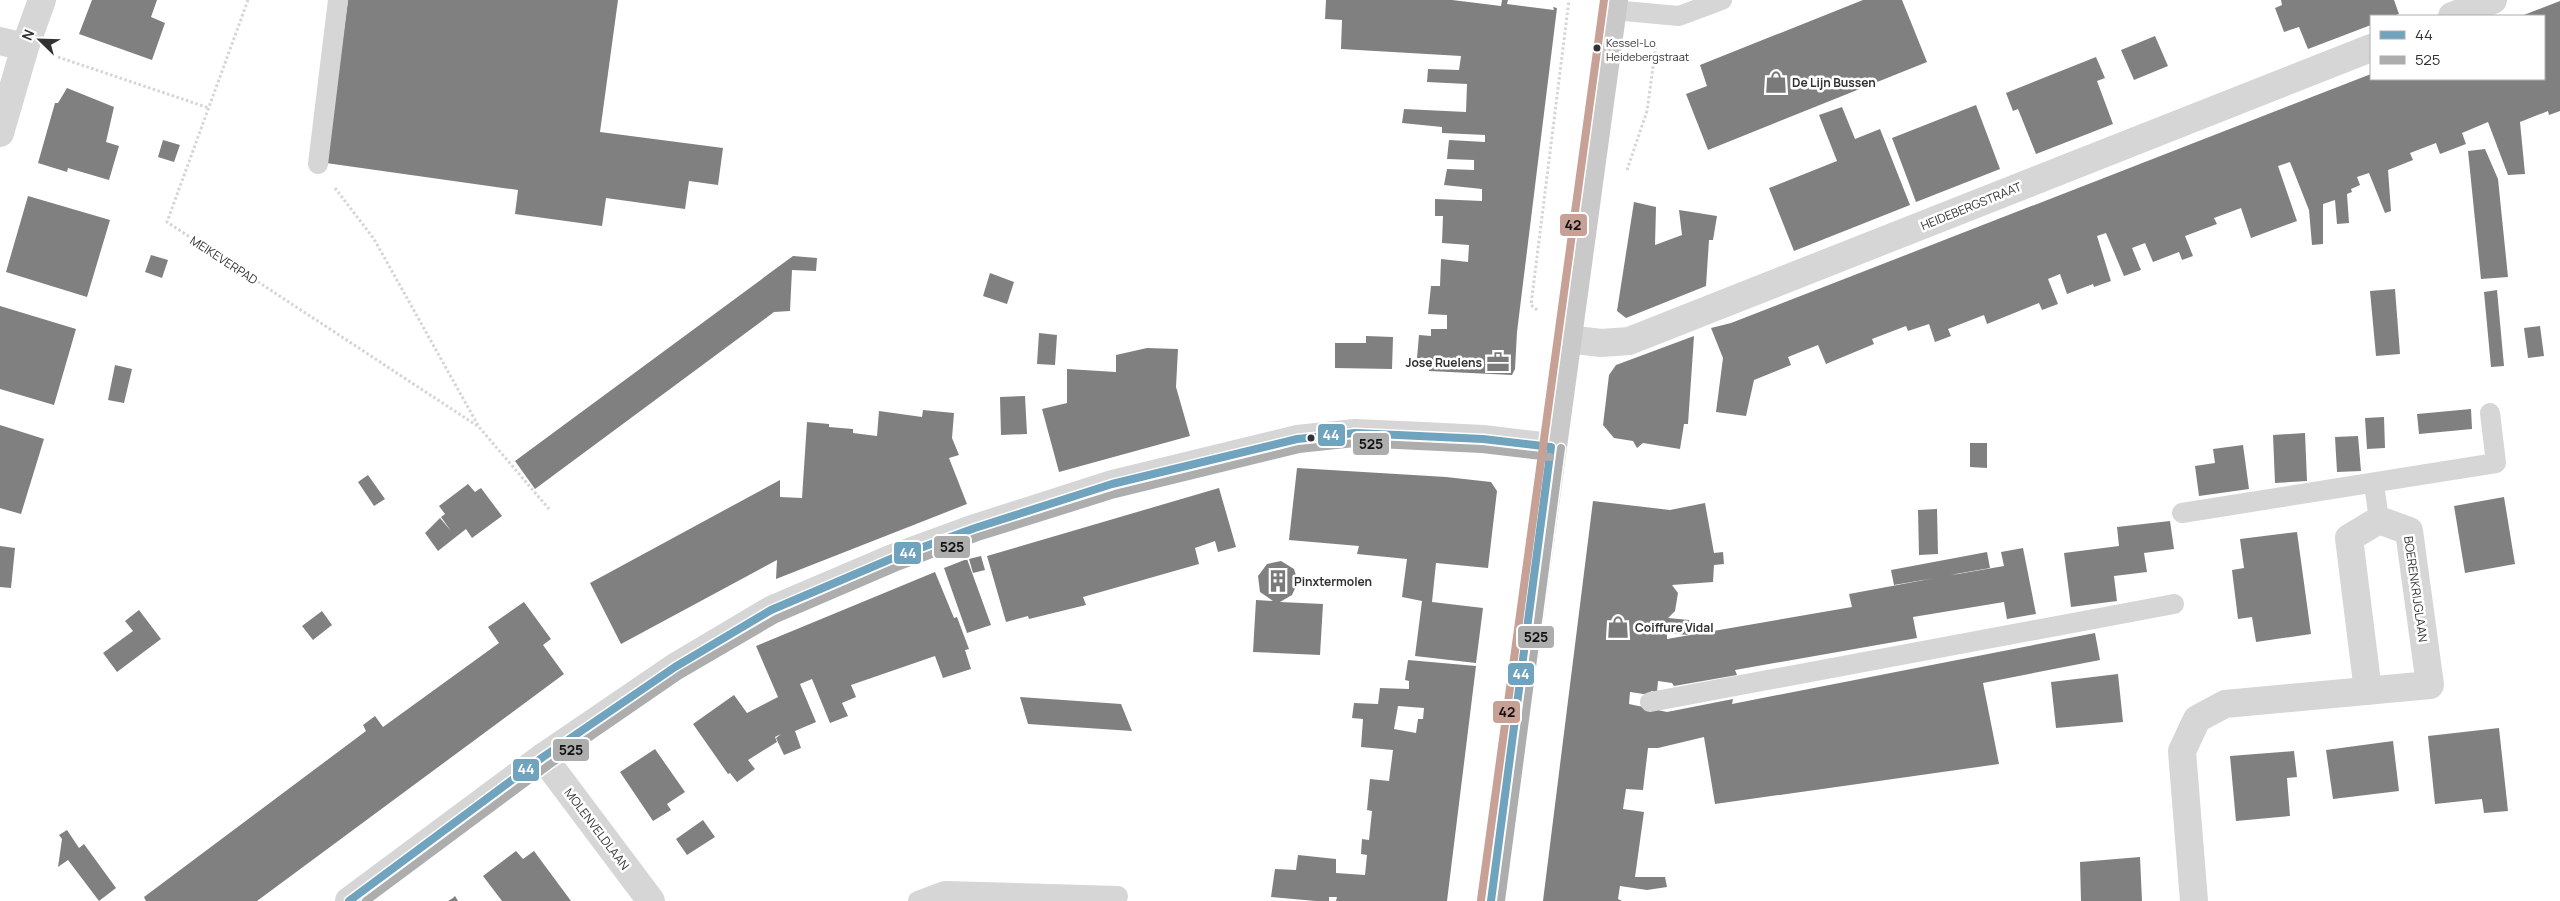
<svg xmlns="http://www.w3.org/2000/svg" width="2560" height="901" font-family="Manrope,sans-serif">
<rect width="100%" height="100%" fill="#fff"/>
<path fill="#808080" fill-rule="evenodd" d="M 92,0 L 157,0 L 151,17 L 165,23 L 152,60 L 79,34 Z
M 348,0 L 618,0 L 600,132 L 723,148 L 718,185 L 689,181 L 685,209 L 606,198 L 602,226 L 515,214 L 518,190 L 326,163 Z
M 1326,0 L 1452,0 L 1501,6 L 1502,0 L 1508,0 L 1507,4 L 1554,10 L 1553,7 L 1557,8 L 1517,332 L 1515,369 L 1512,375 L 1429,371 L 1430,359 L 1417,358 L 1419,335 L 1431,336 L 1431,329 L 1447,329 L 1447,315 L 1428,314 L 1431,286 L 1440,286 L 1441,259 L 1468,262 L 1469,245 L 1442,243 L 1443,216 L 1435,216 L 1435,199 L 1482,201 L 1482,189 L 1444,185 L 1447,169 L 1474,170 L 1474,160 L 1447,159 L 1449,140 L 1485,142 L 1485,135 L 1442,133 L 1442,127 L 1402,123 L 1404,109 L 1466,112 L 1467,84 L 1427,82 L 1428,69 L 1459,70 L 1461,56 L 1341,49 L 1342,20 L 1325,19 Z
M 1863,0 L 1902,0 L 1927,62 L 1708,150 L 1686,94 L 1707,86 L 1700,65 Z
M 2281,0 L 2394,0 L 2399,14 L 2393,16 L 2371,16 L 2371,25 L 2308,49 L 2299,27 L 2284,32 L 2275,8 L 2282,5 Z
M 2560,1 L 2560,111 L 2549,115 L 2548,111 L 2520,122 L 2525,174 L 2508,175 L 2488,122 L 2462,133 L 2466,144 L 2440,154 L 2436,143 L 2410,153 L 2413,160 L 2388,170 L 2391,211 L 2385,213 L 2369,173 L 2357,177 L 2360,185 L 2351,189 L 2352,192 L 2347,194 L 2349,223 L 2337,224 L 2335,200 L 2323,204 L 2323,244 L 2312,245 L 2309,210 L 2290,162 L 2278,166 L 2297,221 L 2251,238 L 2241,208 L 2214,218 L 2217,224 L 2185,236 L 2193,256 L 2182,260 L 2179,252 L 2153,262 L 2145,243 L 2132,248 L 2141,270 L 2124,276 L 2106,233 L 2097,236 L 2111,281 L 2094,287 L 2093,284 L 2067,294 L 2060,274 L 2048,279 L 2058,304 L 2042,310 L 2039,303 L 1987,324 L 1984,315 L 1948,329 L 1951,336 L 1935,342 L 1929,324 L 1908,331 L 1906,326 L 1872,339 L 1874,344 L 1826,364 L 1818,345 L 1788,357 L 1791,365 L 1754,380 L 1746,416 L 1716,412 L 1723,358 L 1711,328 L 1731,323 L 2371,74 L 2371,79 L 2544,79 L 2544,16 L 2521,16 Z
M 2155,36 L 2168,66 L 2134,80 L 2121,50 Z
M 2096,57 L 2105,78 L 2097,81 L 2113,124 L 2036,154 L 2018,109 L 2013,111 L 2006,93 Z
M 67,88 L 114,107 L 106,142 L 119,146 L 109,180 L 68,168 L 67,172 L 38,163 L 55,103 L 58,103 Z
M 1976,105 L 2000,169 L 1916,202 L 1892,138 Z
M 1842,107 L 1855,139 L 1880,129 L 1910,205 L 1794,251 L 1769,188 L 1837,161 L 1819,115 Z
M 163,140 L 180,145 L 174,162 L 158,157 Z
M 2485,149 L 2498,179 L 2508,277 L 2481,279 L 2468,151 Z
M 28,196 L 110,220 L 87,297 L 6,272 Z
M 1634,202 L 1656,207 L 1655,245 L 1682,235 L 1679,210 L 1717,216 L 1713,240 L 1709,240 L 1706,286 L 1626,318 L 1617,311 Z
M 151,255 L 168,260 L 162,278 L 145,272 Z
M 793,256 L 817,258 L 816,271 L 792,270 L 790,311 L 774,312 L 535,489 L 515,461 Z
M 990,273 L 1014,282 L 1007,304 L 983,296 Z
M 2395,289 L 2400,354 L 2376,356 L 2370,291 Z
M 2497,290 L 2504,366 L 2491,367 L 2484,292 Z
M 0,306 L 76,329 L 54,405 L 0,389 Z
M 2540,326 L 2544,356 L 2528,358 L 2524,328 Z
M 1039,333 L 1057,335 L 1055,365 L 1037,364 Z
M 1366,336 L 1393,337 L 1392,369 L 1335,368 L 1335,343 L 1366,343 Z
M 1694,336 L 1688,424 L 1684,424 L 1680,449 L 1643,443 L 1637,448 L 1633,441 L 1614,438 L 1603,425 L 1609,375 L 1616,365 Z
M 1147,348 L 1178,349 L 1176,387 L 1190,436 L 1059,472 L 1042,409 L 1067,403 L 1067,369 L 1116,372 L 1116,355 Z
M 115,365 L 132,369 L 124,403 L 108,400 Z
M 1025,396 L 1027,434 L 1001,435 L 1000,397 Z
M 2471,409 L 2472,429 L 2419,434 L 2417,414 Z
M 923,410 L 954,413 L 952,438 L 959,455 L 949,458 L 967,504 L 776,579 L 777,560 L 621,644 L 590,583 L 780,480 L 780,497 L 802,498 L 807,422 L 829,424 L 829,427 L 853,429 L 853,433 L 877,436 L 879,411 L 922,417 Z
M 2384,417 L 2385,448 L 2367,449 L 2365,418 Z
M 0,425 L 44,439 L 21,514 L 0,508 Z
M 2305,433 L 2307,481 L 2275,483 L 2273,435 Z
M 2358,436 L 2361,471 L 2337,472 L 2335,437 Z
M 1970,443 L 1987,443 L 1987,468 L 1970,467 Z
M 2243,445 L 2249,489 L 2199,496 L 2195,466 L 2215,463 L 2213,449 Z
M 1297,468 L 1446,477 L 1491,482 L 1497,491 L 1488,568 L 1436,563 L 1432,602 L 1483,608 L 1476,663 L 1415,656 L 1422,601 L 1402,597 L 1407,559 L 1357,554 L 1359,546 L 1289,540 Z
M 368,475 L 385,499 L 374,506 L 358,482 Z
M 468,484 L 475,492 L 481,488 L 502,516 L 472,538 L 466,529 L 438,551 L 425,533 L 440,518 L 451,531 L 441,517 L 445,514 L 439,506 Z
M 1219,488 L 1236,547 L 1218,552 L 1215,541 L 1195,548 L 1199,564 L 1083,597 L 1086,605 L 1029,619 L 1028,616 L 1006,622 L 987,556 Z
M 2504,497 L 2515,564 L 2465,573 L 2454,506 Z
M 1593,501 L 1670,510 L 1705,503 L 1714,553 L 1723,552 L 1724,564 L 1714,565 L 1713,582 L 1672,585 L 1678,593 L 1675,611 L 1668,618 L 1689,620 L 1688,635 L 1667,633 L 1667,639 L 1852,607 L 1849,594 L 1935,578 L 1894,585 L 1891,570 L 1987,552 L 1990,568 L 1950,575 L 1958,574 L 2004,566 L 2001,552 L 2023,548 L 2036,614 L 2007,619 L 2004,602 L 1913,617 L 1917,638 L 1735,670 L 1737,675 L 1674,686 L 1672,683 L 1658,681 L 1657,692 L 1651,691 L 1650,695 L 1630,692 L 1629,704 L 1667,712 L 1733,699 L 1732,704 L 2095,633 L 2100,660 L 1983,683 L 1999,764 L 1715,804 L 1704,737 L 1658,748 L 1648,748 L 1643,790 L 1626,789 L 1623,809 L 1644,812 L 1635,877 L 1665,877 L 1667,887 L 1647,890 L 1620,886 L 1618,899 L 1622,901 L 1543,901 Z
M 1937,509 L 1938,554 L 1919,555 L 1918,510 Z
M 2170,521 L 2174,549 L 2144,553 L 2147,572 L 2114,576 L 2117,601 L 2071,607 L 2064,553 L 2119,546 L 2117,527 Z
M 2297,532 L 2311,634 L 2256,642 L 2252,617 L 2238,619 L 2232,570 L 2244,568 L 2240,539 Z
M 0,546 L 15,548 L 11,588 L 0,587 Z
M 981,556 L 985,570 L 973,573 L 969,559 Z
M 967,559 L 991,625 L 967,633 L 944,568 Z
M 1281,561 L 1294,569 L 1298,582 L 1292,595 L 1280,602 L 1323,604 L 1320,655 L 1253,652 L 1256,600 L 1273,601 L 1260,592 L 1258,576 L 1267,564 Z
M 935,572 L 954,618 L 957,617 L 969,649 L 965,650 L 971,669 L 943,678 L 935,656 L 851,685 L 856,697 L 842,703 L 848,716 L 830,723 L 812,679 L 800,684 L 816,722 L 795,731 L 801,748 L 784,755 L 776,738 L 781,734 L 775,737 L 777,742 L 748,760 L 755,769 L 737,782 L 730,773 L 728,774 L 693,724 L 734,695 L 747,713 L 778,697 L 756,646 Z
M 524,602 L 551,639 L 543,645 L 564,674 L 257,901 L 146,901 L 144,897 L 366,731 L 363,725 L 375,716 L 383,727 L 499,643 L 488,627 Z
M 139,610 L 161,639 L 117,672 L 103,653 L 133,631 L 125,621 Z
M 322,611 L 332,625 L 313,640 L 302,626 Z
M 1408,660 L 1476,666 L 1447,901 L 1336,901 L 1337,897 L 1329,897 L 1329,901 L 1316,901 L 1271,897 L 1275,869 L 1296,870 L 1298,855 L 1336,859 L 1336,873 L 1365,875 L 1367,855 L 1361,854 L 1362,839 L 1369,840 L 1372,811 L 1367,810 L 1370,779 L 1389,781 L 1393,750 L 1361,747 L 1363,719 L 1352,718 L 1354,703 L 1378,704 L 1380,688 L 1409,689 L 1409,681 L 1405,680 ZM 1398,706 L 1424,708 L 1423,719 L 1418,719 L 1416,733 L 1394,729 Z
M 2118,674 L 2123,722 L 2056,728 L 2051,682 Z
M 1020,697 L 1121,704 L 1132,731 L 1028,724 Z
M 2499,728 L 2508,811 L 2484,813 L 2482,799 L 2435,804 L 2428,736 Z
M 2393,741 L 2399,791 L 2333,799 L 2326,750 Z
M 655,749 L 685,792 L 667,804 L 671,810 L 653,821 L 620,772 Z
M 2294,751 L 2297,777 L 2287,778 L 2290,816 L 2236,821 L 2230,756 Z
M 703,820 L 715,837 L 687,855 L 676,839 Z
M 67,830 L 79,848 L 84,844 L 116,888 L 99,901 L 68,860 L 58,867 L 62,839 L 59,835 Z
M 516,851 L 523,859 L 534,851 L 571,901 L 502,901 L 483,876 Z
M 2140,857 L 2142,901 L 2081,901 L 2080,862 Z
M 455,896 L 458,901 L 448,901 L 453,898 Z"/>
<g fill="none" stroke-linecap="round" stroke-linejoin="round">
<path stroke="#d5d5d5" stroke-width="3" stroke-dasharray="2.5 2.5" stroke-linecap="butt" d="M 248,0 L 167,222 L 479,427
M 58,57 L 209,108
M 1627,170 L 1647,111 L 1656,45
M 335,188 L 374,239 L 479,427 L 549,509
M 1537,310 L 1531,305 L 1569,0"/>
<path stroke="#d6d6d6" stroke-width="20" d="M 1613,10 L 1679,16 L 1722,0
M 318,164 L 338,0
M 2374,484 L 2379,520
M 2182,513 L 2496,463 L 2490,413
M 1650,702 L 2174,604
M 918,901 L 945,891 L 1118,896"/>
<path stroke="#d6d6d6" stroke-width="28" d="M 0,41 L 25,47
M 0,133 L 25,47 L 42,0
M 543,757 L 651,901
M 2194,901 L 2182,751 L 2197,719 L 2225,704 L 2430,685 L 2409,531 L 2379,520 L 2349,538 L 2368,691"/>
<path stroke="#d6d6d6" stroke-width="28" d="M 2452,16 L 2493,0
M 1567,339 L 1601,343 L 1629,341 L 2371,48
M 349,901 L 543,757 L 675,667 L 771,610 L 893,558 L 975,528 L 1112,484 L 1297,439 L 1355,433 L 1423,436 L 1483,439 L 1551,447"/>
<path stroke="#c9c9c9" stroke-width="28" d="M 1491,901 L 1614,0"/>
<defs>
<path id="bus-1" d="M 349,901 L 543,757 L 675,667 L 771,610 L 893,558 L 975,528 L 1112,484 L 1297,439 L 1355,433 L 1483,439 L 1551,447
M 1491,901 L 1551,447"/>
<path id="bus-2" d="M 366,901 L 549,765 L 680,675 L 776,619 L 897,567 L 978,537 L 1115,494 L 1299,449 L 1355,443 L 1482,449 L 1550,457
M 1501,901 L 1561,448"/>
<path id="bus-3" d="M 1481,900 L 1604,0"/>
</defs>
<use href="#bus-1" stroke="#fff" stroke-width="11"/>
<use href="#bus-2" stroke="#fff" stroke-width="11"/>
<use href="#bus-3" stroke="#fff" stroke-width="11"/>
<use href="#bus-1" stroke="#70a3bd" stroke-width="8"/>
<use href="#bus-2" stroke="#adadad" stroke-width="8"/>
<use href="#bus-3" stroke="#c7a096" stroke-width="8"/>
</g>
<defs>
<symbol id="shop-bare" viewBox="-9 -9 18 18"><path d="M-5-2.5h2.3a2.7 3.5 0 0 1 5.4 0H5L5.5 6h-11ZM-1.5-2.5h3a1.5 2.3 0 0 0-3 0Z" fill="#7a7a7a" stroke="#fff" stroke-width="2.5" paint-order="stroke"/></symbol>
<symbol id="office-bare" viewBox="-9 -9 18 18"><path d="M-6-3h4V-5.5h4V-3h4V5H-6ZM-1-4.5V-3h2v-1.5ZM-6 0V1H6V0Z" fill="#7a7a7a" stroke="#fff" stroke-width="2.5" paint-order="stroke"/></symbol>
<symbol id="building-bare" viewBox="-9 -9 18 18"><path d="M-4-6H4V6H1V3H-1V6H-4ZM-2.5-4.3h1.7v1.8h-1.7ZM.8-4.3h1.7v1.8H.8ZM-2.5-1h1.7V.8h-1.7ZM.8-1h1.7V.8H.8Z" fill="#7a7a7a" stroke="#fff" stroke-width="2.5" paint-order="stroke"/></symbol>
</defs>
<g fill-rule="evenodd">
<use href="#shop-bare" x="1760" y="66" width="32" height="32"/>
<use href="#office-bare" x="1482" y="346" width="32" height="32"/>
<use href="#building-bare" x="1262" y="565" width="32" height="32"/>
<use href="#shop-bare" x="1602" y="611" width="32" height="32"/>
</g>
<g fill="#323232" stroke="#fff" stroke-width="2">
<circle cx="1597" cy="48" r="4.5"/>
<circle cx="1311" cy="438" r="4.5"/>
</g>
<g text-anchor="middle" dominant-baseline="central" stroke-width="5" stroke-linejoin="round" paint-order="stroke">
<g font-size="11" fill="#323232" stroke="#fff" text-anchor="start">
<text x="1606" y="42">Kessel-Lo<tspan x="1606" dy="14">Heidebergstraat</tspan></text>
</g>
<g font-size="12" font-weight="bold" fill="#323232" stroke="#fff" text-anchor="start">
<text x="1792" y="82">De Lijn Bussen</text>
<text x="1482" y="362" text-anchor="end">Jose Ruelens</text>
<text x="1294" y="581">Pinxtermolen</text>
<text x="1635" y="627">Coiffure Vidal</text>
</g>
<g font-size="12" fill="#323232" stroke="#fff">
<text transform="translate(1971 206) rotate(-22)">HEIDEBERGSTRAAT</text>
<text transform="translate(224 260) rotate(33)">MEIKEVERPAD</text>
<text transform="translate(2416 589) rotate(82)">BOERENKRIJGLAAN</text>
<text transform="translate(597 829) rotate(53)">MOLENVELDLAAN</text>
</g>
</g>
<g stroke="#fff" stroke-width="2">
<rect x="1559" y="213" width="29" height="24" rx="5" fill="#c7a096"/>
<rect x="1317" y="423" width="29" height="24" rx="5" fill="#70a3bd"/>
<rect x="1352" y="432" width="38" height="24" rx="5" fill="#adadad"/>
<rect x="933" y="535" width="38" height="24" rx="5" fill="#adadad"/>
<rect x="893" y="541" width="29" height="24" rx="5" fill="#70a3bd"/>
<rect x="1517" y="625" width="38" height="24" rx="5" fill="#adadad"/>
<rect x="1507" y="662" width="28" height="24" rx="5" fill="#70a3bd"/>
<rect x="1492" y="700" width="29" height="24" rx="5" fill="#c7a096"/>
<rect x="552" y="738" width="38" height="24" rx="5" fill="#adadad"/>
<rect x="512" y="758" width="28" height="24" rx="5" fill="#70a3bd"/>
</g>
<g font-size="14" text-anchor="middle" font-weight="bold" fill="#fff">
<text x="1331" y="440">44</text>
<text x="908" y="558">44</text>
<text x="1521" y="679">44</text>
<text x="526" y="774">44</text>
</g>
<g font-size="14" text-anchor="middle" font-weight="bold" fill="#111">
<text x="1573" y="230">42</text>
<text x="1371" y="449">525</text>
<text x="952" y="552">525</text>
<text x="1536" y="642">525</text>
<text x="1507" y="717">42</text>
<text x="571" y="755">525</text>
</g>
<rect x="2370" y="15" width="175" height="65" fill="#ffffff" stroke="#adadad"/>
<rect x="2380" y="31" width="25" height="8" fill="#70a3bd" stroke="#adadad"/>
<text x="2415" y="40" font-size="15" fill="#323232">44</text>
<rect x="2380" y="56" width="25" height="8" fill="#adadad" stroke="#adadad"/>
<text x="2415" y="65" font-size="15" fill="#323232">525</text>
<g transform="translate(40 40) rotate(293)" stroke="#ffffff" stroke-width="4" paint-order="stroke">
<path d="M0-4L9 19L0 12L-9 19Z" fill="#323232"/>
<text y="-8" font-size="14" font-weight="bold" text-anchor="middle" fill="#323232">N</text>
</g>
</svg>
